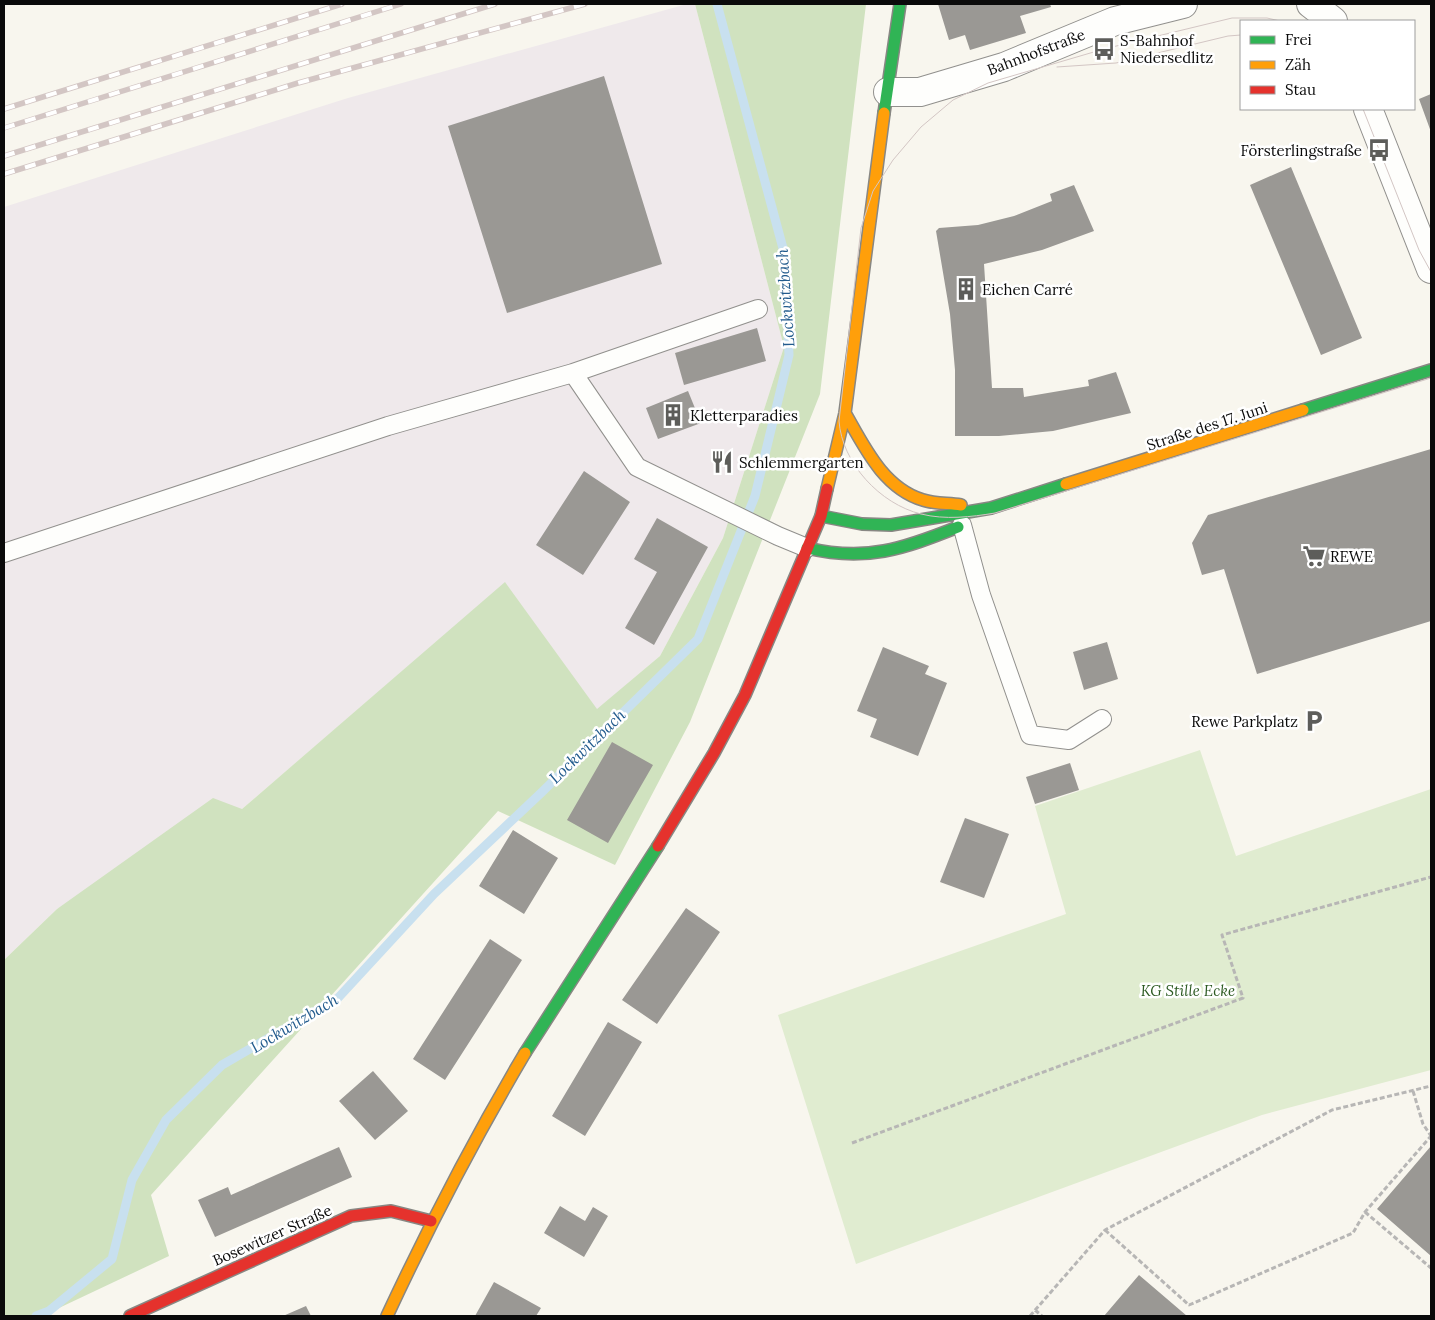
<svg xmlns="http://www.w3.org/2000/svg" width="1435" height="1320" font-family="Lora,serif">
<rect width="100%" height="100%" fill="#f8f6ee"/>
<path fill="#efe9eb" d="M 687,4 L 695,4 L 784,347 L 723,538 L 660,656 L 597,710 L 505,583 L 242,809 L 57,909 L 4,960 L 4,207 L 348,98 Z"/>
<path fill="#e0ecd0" d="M 1200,750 L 1236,856 L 1431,789 L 1431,1070 L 1262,1115 L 856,1264 L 778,1015 L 1066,914 L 1035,806 Z"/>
<path fill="#d0e2bf" d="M 695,4 L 866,4 L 820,394 L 690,722 L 615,865 L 498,811 L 151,1195 L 169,1256 L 42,1316 L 4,1316 L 4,960 L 57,909 L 213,798 L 242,809 L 505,582 L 597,709 L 660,656 L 723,538 L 784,347 Z"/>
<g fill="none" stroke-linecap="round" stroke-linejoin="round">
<path stroke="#c8e0ef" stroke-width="9" d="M 36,1316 L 49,1311 L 112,1259 L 132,1180 L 166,1120 L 222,1065 L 338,998 L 434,894 L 542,792 L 698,639 L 755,496 L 789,355 L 784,252 L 717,4"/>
</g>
<path fill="#9a9894" d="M 938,4 L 1050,4 L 1051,7 L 1020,16 L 1026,33 L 970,50 L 965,35 L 949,40 Z
M 604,76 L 662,264 L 507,313 L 448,126 Z
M 1431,94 L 1431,132 L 1419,99 Z
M 1291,167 L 1362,338 L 1321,355 L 1250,185 Z
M 1074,185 L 1094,231 L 1042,250 L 984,264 L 992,388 L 1023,388 L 1024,397 L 1089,386 L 1088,380 L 1116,372 L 1131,413 L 1053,431 L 999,436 L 955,436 L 955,370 L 950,314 L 936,231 L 939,228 L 978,225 L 1014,216 L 1052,201 L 1050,194 Z
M 757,328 L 766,361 L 684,385 L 675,353 Z
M 688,391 L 701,423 L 658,439 L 646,408 Z
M 1431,449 L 1431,621 L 1257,674 L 1224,569 L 1202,575 L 1192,543 L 1208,515 Z
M 584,471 L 630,502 L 583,575 L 536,545 Z
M 657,518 L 708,547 L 654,645 L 625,628 L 657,572 L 634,559 Z
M 1107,642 L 1118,679 L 1084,690 L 1073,652 Z
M 883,647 L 929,666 L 925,674 L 947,683 L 918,756 L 870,737 L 877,719 L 857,711 Z
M 612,742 L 653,765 L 608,843 L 567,820 Z
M 1070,763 L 1079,790 L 1035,804 L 1026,777 Z
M 965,818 L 1009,834 L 984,898 L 940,882 Z
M 513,830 L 558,858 L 524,914 L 479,886 Z
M 686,908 L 720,932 L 657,1024 L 622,1000 Z
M 490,939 L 522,960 L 445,1080 L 413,1059 Z
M 608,1022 L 642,1042 L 585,1136 L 552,1116 Z
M 373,1071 L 408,1111 L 375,1140 L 339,1101 Z
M 1431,1146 L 1431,1256 L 1377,1209 Z
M 339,1147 L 352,1177 L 215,1237 L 198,1200 L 228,1187 L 231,1195 Z
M 560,1206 L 585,1221 L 593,1207 L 608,1216 L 584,1257 L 544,1233 Z
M 1139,1275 L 1187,1316 L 1104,1316 Z
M 494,1282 L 541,1308 L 536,1316 L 475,1316 Z
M 306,1306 L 311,1316 L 283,1316 Z"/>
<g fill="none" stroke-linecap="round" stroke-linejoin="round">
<defs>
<path id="lane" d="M 573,373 L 758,309
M 962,525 L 981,595 L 1030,735 L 1069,740 L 1102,719
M 4,553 L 388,426 L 573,373 L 637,467 L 778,536 L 807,548"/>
<path id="street" d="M 1311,4 L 1333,21
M 888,92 L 920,92 L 1004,67 L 1115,21 L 1183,4
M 1368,109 L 1431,269"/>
<path id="fast" d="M 884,113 L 900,4
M 1303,410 L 1431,370
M 821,516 L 862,524 L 891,525 L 991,508 L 1066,484
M 807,548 C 866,562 903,549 958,527
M 525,1053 L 658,846"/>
<path id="slow" d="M 845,413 C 864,446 883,488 923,500 C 935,504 948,503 961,505
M 1066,484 L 1303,410
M 827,489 L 845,413 L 884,113
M 387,1316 C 429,1226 474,1139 525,1053"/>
<path id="jam" d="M 658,846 L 714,753 L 745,695 L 821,516 L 827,489
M 130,1316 L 351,1216 L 391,1211 L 431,1221"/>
</defs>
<use href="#lane" stroke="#91908d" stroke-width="20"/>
<use href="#street" stroke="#91908d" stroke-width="30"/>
<use href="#fast" stroke="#888783" stroke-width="14"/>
<use href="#slow" stroke="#888783" stroke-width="14"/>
<use href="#jam" stroke="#888783" stroke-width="14"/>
<path stroke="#b7b6b5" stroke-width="3" stroke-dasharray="5 2.5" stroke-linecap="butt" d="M 1413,1091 L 1423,1124 L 1431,1136
M 852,1143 L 1243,998 L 1222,935 L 1431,877
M 1365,1212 L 1431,1268
M 1105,1230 L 1189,1305 L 1353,1233 L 1365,1212 L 1431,1136
M 1035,1310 L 1042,1316
M 1030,1316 L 1105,1230 L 1332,1110 L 1431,1086"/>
<use href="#lane" stroke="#fefefc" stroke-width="18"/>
<use href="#street" stroke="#fefefc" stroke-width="28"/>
<use href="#fast" stroke="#30b455" stroke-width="11"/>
<use href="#slow" stroke="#ff9f0a" stroke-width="11"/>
<use href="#jam" stroke="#e5322d" stroke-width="11"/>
<path stroke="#d3c6c4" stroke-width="1" d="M 1280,21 L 1267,18 L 1232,18 L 1104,49 L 988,83 L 953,100 L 921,127 L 893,160 L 873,191 L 861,228 L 839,421 C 842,463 880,504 921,514 C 945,520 971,517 995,513 L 1431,378
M 1057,67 L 1116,63 L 1228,36 L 1241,35
M 1363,109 L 1419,250 L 1431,272"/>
<defs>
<path id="rail" d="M 4,109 L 342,4
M 4,128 L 401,4
M 4,156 L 495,4
M 4,174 L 298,83 L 585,4"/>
</defs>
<use href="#rail" stroke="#d3c6c4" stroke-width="5.5"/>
<use href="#rail" stroke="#fff" stroke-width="4" stroke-dasharray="11" stroke-linecap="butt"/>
</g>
<defs>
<symbol id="bus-bare" viewBox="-9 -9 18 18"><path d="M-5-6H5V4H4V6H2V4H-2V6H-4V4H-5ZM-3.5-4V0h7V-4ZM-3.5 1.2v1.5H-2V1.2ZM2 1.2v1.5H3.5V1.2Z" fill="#5d5d5a" stroke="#fff" stroke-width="2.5" paint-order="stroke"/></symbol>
<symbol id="building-bare" viewBox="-9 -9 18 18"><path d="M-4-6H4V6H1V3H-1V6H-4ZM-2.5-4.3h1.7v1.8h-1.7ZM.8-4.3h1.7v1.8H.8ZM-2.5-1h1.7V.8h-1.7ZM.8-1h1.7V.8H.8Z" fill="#5d5d5a" stroke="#fff" stroke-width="2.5" paint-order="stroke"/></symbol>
<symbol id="restaurant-bare" viewBox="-9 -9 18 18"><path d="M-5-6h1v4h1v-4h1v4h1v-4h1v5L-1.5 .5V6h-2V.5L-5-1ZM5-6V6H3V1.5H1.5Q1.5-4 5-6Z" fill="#5d5d5a" stroke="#fff" stroke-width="2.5" paint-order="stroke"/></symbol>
<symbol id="supermarket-bare" viewBox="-9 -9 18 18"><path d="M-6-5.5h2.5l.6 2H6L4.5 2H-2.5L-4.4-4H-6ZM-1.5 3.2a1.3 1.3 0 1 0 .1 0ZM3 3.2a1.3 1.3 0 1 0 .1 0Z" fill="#5d5d5a" stroke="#fff" stroke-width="2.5" paint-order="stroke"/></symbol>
<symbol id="parking-bare" viewBox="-9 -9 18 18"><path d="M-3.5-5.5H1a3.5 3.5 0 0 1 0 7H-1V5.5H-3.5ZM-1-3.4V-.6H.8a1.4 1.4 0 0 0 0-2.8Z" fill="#5d5d5a" stroke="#fff" stroke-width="2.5" paint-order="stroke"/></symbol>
</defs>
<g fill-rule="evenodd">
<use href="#bus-bare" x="1088" y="33" width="32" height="32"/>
<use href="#bus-bare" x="1363" y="134" width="32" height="32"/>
<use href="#building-bare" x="950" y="273" width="32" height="32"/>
<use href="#building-bare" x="657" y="399" width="32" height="32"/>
<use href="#restaurant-bare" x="706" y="446" width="32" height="32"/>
<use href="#supermarket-bare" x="1298" y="540" width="32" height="32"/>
<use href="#parking-bare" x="1298" y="705" width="32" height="32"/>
</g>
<g text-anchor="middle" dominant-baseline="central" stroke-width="5" stroke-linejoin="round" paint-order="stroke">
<g font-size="15" fill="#0a0a0a" stroke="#fff" text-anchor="start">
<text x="1120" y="40">S-Bahnhof<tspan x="1120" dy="17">Niedersedlitz</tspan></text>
<text x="1362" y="150" text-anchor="end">Försterlingstraße</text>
<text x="982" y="289">Eichen Carré</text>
<text x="690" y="415">Kletterparadies</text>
<text x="739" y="462">Schlemmergarten</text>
<text x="1330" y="556">REWE</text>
<text x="1298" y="721" text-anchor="end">Rewe Parkplatz</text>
</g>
<g font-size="15" fill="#0a0a0a" stroke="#fff">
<text transform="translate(1036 52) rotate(-21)">Bahnhofstraße</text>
<text transform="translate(1207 426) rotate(-18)">Straße des 17. Juni</text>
<text transform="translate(272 1235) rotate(-24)">Bosewitzer Straße</text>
</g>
<g font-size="15" font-style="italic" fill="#2c5a22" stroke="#fff">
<text x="1188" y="990">KG Stille Ecke</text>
</g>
<g font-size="16" font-style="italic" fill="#225b8d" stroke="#fff">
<text transform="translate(785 298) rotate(-94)">Lockwitzbach</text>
<text transform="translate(587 746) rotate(-44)">Lockwitzbach</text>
<text transform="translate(294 1023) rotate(-31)">Lockwitzbach</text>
</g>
</g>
<rect width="1435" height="1320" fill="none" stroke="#0a0a0a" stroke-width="10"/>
<rect x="1240" y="20" width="175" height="90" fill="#ffffff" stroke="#9d9d9d"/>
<rect x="1250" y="36" width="25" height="8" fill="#30b455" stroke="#9d9d9d"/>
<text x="1285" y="45" font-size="15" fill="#0a0a0a">Frei</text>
<rect x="1250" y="61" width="25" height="8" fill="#ff9f0a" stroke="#9d9d9d"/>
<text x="1285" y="70" font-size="15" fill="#0a0a0a">Zäh</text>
<rect x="1250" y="86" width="25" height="8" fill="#e5322d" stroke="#9d9d9d"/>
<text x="1285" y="95" font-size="15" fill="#0a0a0a">Stau</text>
</svg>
